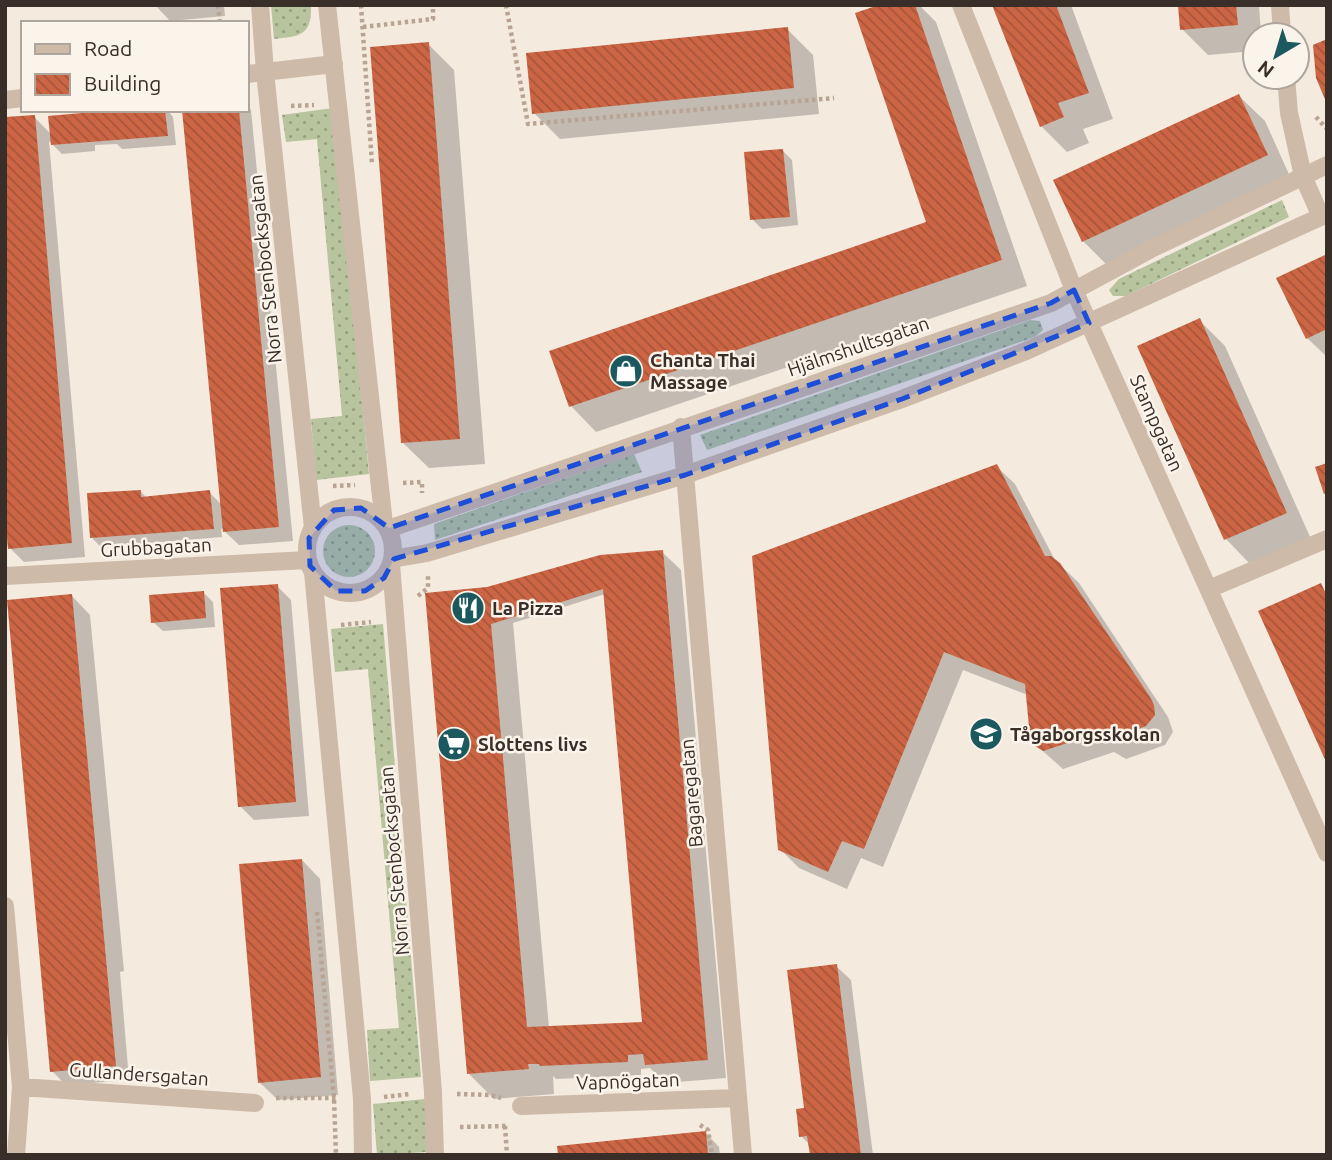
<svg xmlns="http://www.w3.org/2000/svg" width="1332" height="1160" font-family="Ubuntu,sans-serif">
<defs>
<pattern id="grass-dots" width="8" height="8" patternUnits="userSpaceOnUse" patternTransform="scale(1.75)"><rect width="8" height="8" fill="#b7c49d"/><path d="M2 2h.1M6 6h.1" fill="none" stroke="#96a080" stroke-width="1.8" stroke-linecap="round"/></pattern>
<pattern id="building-back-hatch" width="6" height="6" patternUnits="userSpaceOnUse" patternTransform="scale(1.75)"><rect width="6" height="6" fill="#cc6544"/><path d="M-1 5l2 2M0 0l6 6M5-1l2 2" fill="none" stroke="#a75439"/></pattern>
</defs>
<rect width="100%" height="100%" fill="#f4eade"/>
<path fill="url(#grass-dots)" d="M 271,5 L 311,5 C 312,36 300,36 274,39 Z
M 333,108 L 369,474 L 316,480 L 311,419 L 342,416 L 317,139 L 286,142 L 282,115 Z
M 1282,200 L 1289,217 L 1126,296 L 1113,296 L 1109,290 L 1119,279 Z
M 1030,320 L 1040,321 L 1043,330 L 1035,337 L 707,450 L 700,435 Z
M 634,454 L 642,472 L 435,540 L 434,524 Z
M323 551a26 26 0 1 1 52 0a26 26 0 1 1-52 0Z
M 383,624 L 421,1077 L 370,1081 L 367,1030 L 399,1028 L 368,669 L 335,672 L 331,629 Z
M 425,1099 L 427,1152 L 377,1155 L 373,1104 Z"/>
<path fill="#0003" fill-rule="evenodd" d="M 155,5 L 224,5 L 225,16 L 170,21 Z
M 884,5 L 919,5 L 936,22 L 1027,286 L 596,432 L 571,406 L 929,223 Z
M 994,5 L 1071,5 L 1113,119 L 1083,129 L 1089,143 L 1067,152 L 1041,126 Z
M 1180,5 L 1259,5 L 1261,35 L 1255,35 L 1255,51 L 1208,55 L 1182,29 Z
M 787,29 L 813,55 L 819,114 L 560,139 L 534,113 Z
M 428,44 L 454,70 L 485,464 L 429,468 L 403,443 Z
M 1239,96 L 1265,121 L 1292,181 L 1109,267 L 1083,241 Z
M 247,106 L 251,110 L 293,541 L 239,545 L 221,528 L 222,537 L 101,547 L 92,538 L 140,491 L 147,498 L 209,492 L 222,505 L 184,110 L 247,110 Z
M 133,110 L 167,110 L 173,117 L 176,145 L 122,149 L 117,144 L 95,145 L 95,151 L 62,154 L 49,141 L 85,557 L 24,562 L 10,548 L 34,117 L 52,135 Z
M 782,150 L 792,160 L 798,225 L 762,229 L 752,219 Z
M 1327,256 L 1327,357 L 1307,338 Z
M 1199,320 L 1225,346 L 1311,539 L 1251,565 L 1226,539 L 1139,347 Z
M 996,466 L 1015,484 L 1055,560 L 1079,583 L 1168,717 L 1173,732 L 1165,745 L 1126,759 L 1114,752 L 1063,769 L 1036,745 L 1028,695 L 963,670 L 883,867 L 861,858 L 847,889 L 799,868 L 780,849 Z
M 662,552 L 681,570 L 726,1078 L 665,1083 L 650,1068 L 641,1069 L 641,1075 L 556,1079 L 553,1076 L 554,1094 L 494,1099 L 468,1073 L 488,589 ZM 605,594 L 643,1024 L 549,1028 L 513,623 Z
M 277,586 L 291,600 L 309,816 L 254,820 L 240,806 Z
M 203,592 L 213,602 L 215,627 L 163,631 L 153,622 Z
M 72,596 L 90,615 L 124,971 L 120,972 L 129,1080 L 66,1085 L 52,1071 Z
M 302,860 L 320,879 L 338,1095 L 278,1100 L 259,1082 Z
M 836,966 L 851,980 L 873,1155 L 811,1155 L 810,1145 L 801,1136 Z
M 705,1132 L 719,1147 L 720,1155 L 560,1155 Z"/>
<path fill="url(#building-back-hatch)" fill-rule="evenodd" d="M 879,5 L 915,5 L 1002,260 L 569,407 L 549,351 L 926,222 L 855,13 Z
M 992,5 L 1056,5 L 1089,93 L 1058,103 L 1064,117 L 1040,127 Z
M 1178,5 L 1236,5 L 1238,25 L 1180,30 Z
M 788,27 L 794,88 L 532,114 L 526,53 Z
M 1327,39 L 1327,104 L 1316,78 L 1313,45 Z
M 429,42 L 460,439 L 401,443 L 370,47 Z
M 1239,94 L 1268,155 L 1082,242 L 1053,180 Z
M 115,110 L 165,110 L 168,136 L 51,145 L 48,116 Z
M 182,110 L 239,110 L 279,527 L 223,532 Z
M 35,115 L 72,543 L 8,549 L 5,517 L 5,117 Z
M 783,149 L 790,217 L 750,220 L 744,152 Z
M 1327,254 L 1327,329 L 1306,339 L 1276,278 Z
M 1200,318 L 1287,513 L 1224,540 L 1137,346 Z
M 1327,463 L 1327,493 L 1324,494 L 1315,467 Z
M 997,464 L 1045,556 L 1051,556 L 1060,563 L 1150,697 L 1154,705 L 1155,715 L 1146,726 L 1106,741 L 1095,734 L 1043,751 L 1035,746 L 1030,738 L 1025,684 L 944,652 L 864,849 L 842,841 L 828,872 L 778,850 L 752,556 Z
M 141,490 L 141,497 L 210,490 L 214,529 L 90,538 L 87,493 Z
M 663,550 L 708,1060 L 645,1065 L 643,1054 L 628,1055 L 628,1062 L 540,1066 L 539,1064 L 528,1064 L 529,1069 L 467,1074 L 425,593 L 487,587 L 600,555 ZM 603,589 L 642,1022 L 527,1027 L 491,624 Z
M 1321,583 L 1327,596 L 1327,764 L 1258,611 Z
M 278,584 L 296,802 L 238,807 L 220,588 Z
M 204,591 L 206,618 L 151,623 L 149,595 Z
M 72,594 L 116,1066 L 50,1072 L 7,600 Z
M 302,859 L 321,1077 L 258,1083 L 239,864 Z
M 837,964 L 861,1155 L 810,1155 L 807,1136 L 799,1137 L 797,1117 L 796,1109 L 804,1108 L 787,970 Z
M 706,1131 L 708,1155 L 558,1155 L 557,1146 Z"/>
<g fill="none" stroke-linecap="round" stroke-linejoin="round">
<path stroke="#b9a393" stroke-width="4.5" stroke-dasharray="3.5 3.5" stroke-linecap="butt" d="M 218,5 L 220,23
M 361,5 L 372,164
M 506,5 L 528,124 L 834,98
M 363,27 L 433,19 L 433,5
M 291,106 L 314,105
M 1316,117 L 1327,129
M 403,483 L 422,482 L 422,493
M 333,486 L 355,485
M 418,596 L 428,588 L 428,575
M 341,625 L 371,622
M 317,912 L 334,1098 L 336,1155
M 457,1094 L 491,1095 L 501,1098
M 384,1097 L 410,1094
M 276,1098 L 337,1098
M 700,1125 L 708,1130 L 712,1155
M 505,1126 L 507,1155
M 460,1127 L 506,1126"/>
<path stroke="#cdbaa9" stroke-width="18" d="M 260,5 L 265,72 L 313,528
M 327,5 L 384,524
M 961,5 L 1074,290 L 1327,853
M 1280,5 L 1282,35
M 247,74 L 334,64
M 1286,77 L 1289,113 L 1303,176 L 1321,217
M 5,100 L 23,98
M 681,427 L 743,1155
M307 550a43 43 0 1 1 86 0a43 43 0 1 1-86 0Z
M 388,529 L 1051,303 L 1151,249 L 1327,165
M 392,559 L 427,553 L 685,475 L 902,399 L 1026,351 L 1327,214
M 391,564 L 433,1092 L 435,1155
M 313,572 L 362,1099 L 363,1155
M 5,576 L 308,560
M 1209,589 L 1327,539
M 5,906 L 21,1087 L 16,1155
M 21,1087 L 255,1103
M 521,1106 L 737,1098"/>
</g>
<path fill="#1d4ed8" fill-opacity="0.2" stroke="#1d4ed8" stroke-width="5" stroke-dasharray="14 9" stroke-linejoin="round" d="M 1074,290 L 1089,323 L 902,399 L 685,475 L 394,559 L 384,578 L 365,591 L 336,591 L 310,566 L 309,538 L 334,510 L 361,508 L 389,528 L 1051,303 Z"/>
<defs>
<symbol id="shop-disc" viewBox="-11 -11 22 22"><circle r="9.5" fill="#1c595e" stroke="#fbf4eb"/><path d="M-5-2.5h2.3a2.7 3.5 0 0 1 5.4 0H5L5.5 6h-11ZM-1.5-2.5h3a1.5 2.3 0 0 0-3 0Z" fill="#fff"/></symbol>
<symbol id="restaurant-disc" viewBox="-11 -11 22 22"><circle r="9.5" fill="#1c595e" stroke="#fbf4eb"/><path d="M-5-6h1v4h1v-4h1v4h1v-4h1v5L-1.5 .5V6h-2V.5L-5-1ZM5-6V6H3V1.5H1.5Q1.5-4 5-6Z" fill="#fff"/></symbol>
<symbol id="school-disc" viewBox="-11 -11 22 22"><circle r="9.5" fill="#1c595e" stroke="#fbf4eb"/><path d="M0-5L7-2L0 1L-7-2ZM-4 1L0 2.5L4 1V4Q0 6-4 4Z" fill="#fff"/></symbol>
<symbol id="supermarket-disc" viewBox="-11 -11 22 22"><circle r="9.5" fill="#1c595e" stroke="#fbf4eb"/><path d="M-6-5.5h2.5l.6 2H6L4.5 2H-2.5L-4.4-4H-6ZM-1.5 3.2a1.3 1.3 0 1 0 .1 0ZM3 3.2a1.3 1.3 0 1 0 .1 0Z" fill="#fff"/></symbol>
</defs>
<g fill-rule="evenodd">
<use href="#shop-disc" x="607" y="352" width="38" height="38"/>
<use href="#restaurant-disc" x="449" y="589" width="38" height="38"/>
<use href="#school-disc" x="967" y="715" width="38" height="38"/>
<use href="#supermarket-disc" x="435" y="725" width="38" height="38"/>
</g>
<g text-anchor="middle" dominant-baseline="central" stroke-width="5" stroke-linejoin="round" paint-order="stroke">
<g font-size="19" fill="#3a2e29" stroke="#fbf4eb">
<text transform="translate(265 269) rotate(-96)">Norra Stenbocksgatan</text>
<text transform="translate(858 346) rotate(-19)">Hjälmshultsgatan</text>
<text transform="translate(1157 423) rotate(66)">Stampgatan</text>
<text transform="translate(156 547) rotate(-3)">Grubbagatan</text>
<text transform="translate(691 793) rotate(-95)">Bagaregatan</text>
<text transform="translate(394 861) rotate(-95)">Norra Stenbocksgatan</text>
<text transform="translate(139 1074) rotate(4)">Gullandersgatan</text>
<text transform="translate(628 1081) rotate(-2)">Vapnögatan</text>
</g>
<g font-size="19" font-weight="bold" fill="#3a2e29" stroke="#fbf4eb" text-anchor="start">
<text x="650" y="360">Chanta Thai<tspan x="650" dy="22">Massage</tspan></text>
<text x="492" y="608">La Pizza</text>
<text x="1010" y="734">Tågaborgsskolan</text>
<text x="478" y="744">Slottens livs</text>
</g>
</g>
<rect width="1332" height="1160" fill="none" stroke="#3a2e29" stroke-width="14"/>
<rect x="21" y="21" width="228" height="91" fill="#fbf4eb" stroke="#aea59d" stroke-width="2"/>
<rect x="35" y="44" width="35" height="10" fill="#cdbaa9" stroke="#aea59d" stroke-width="2"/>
<text x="84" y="56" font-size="21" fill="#3a2e29">Road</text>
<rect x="35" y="74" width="35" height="21" fill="url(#building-back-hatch)" stroke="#aea59d" stroke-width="2"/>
<text x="84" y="91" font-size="21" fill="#3a2e29">Building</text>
<g transform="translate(1276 56) rotate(218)"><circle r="33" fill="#fbf4eb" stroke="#aea59d" stroke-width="2"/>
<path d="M0-5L12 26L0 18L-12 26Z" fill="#1c595e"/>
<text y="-10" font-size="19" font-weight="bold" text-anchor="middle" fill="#3a2e29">N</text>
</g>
</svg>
